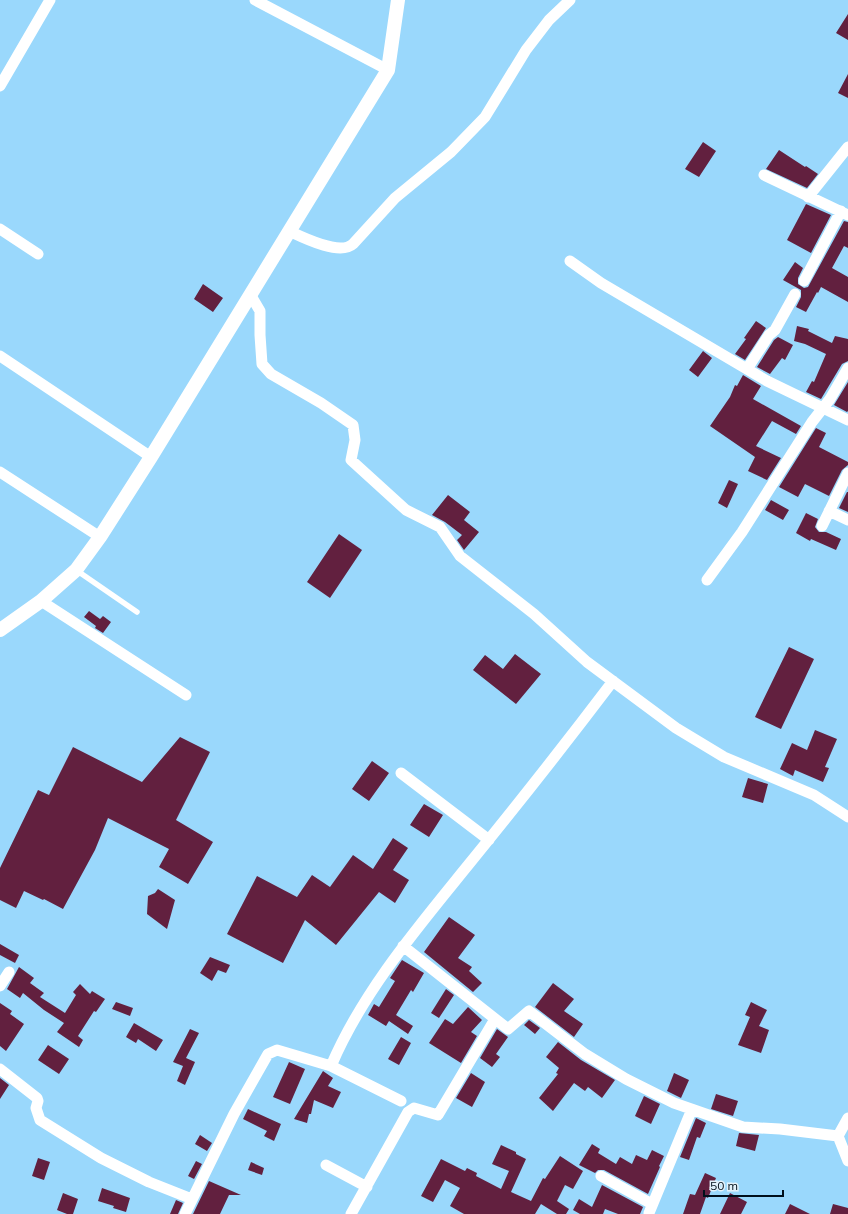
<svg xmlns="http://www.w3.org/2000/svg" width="848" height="1214" font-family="Mulish,sans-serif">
<rect width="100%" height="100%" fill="#9ad8fc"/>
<path fill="#62203f" d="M 848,14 L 848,40 L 836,33 Z
M 848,74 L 848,98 L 838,93 Z
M 703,142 L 716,151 L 699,177 L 685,169 Z
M 779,150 L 805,167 L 806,166 L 818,174 L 807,188 L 766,169 Z
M 806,204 L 831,215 L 811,253 L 787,240 Z
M 844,221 L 848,222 L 848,248 L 844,246 L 832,268 L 848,277 L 848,302 L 821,287 L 818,293 L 817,292 L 806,312 L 796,307 L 801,297 L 801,290 L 783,280 L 795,262 L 803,268 L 798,278 L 798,284 L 804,288 L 808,287 Z
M 203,284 L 223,298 L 213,312 L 194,299 Z
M 756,321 L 766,328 L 745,360 L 735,354 L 746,339 L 744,338 Z
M 797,326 L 809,329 L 808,331 L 832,343 L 835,336 L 848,339 L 848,361 L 842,364 L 821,399 L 806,392 L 812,381 L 814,382 L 826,354 L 805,344 L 794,341 Z
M 778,337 L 793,345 L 785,360 L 782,358 L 770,374 L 757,367 L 774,340 Z
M 703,351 L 712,358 L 698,377 L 689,370 Z
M 743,375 L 761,386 L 753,399 L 801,426 L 796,434 L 772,421 L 756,446 L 781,458 L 767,480 L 748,471 L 755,457 L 710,426 L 730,397 L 735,385 L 737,386 Z
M 848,382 L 848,411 L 847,412 L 834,405 Z
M 816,428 L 826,433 L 819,447 L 848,462 L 848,465 L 842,470 L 829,496 L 805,484 L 798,497 L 779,487 Z
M 729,480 L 738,484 L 727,508 L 718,503 Z
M 847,492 L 848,492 L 848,512 L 839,508 Z
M 448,495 L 470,512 L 464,520 L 479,532 L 464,550 L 457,540 L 462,535 L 445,522 L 432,515 Z
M 771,500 L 789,510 L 783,520 L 765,510 Z
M 806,513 L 818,519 L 815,527 L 819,532 L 826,532 L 841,539 L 836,550 L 811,539 L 810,541 L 796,533 Z
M 339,534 L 362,550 L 330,598 L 307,582 Z
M 89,611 L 100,619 L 103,616 L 111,622 L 103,633 L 95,628 L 96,626 L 84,617 Z
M 789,647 L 814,659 L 781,729 L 755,717 Z
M 515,654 L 541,674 L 516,704 L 473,670 L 485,655 L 503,669 Z
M 815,730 L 837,739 L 825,767 L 829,768 L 823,782 L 795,770 L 793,776 L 780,769 L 792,743 L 807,750 Z
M 180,737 L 210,752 L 176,820 L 213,842 L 188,884 L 159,867 L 169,849 L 108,818 L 95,850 L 63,909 L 44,899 L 43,900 L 24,891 L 16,908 L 0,900 L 0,868 L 38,790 L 49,795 L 73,747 L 142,782 Z
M 372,761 L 389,773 L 369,801 L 352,789 Z
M 748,778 L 768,784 L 763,803 L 742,797 Z
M 424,804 L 443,815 L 429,837 L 410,825 Z
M 393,838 L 408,848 L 393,870 L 409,880 L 395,903 L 379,892 L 336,945 L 305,920 L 283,963 L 227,934 L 257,876 L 297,897 L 312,875 L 330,887 L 353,855 L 373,869 Z
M 158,889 L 175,900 L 167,929 L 147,914 L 148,896 L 155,893 Z
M 449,917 L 475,935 L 458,958 L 472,967 L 469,971 L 482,983 L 473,992 L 424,952 Z
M 0,944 L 19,955 L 15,963 L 0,955 Z
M 210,957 L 230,965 L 226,973 L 218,970 L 212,981 L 200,973 Z
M 402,960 L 424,973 L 413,992 L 411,990 L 396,1015 L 413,1026 L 408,1034 L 389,1021 L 386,1026 L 368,1015 L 374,1004 L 379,1007 L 395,981 L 390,978 Z
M 19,967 L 34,978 L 30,983 L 44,993 L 40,997 L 65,1013 L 76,995 L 73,992 L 80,984 L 90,994 L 92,991 L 105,999 L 96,1012 L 94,1011 L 78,1036 L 83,1040 L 79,1047 L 57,1032 L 64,1023 L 44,1010 L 23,993 L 20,998 L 7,989 Z
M 553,983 L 574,999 L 564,1011 L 583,1024 L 574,1037 L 535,1007 Z
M 446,989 L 454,995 L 439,1018 L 431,1013 Z
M 116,1002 L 133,1008 L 130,1016 L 112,1009 Z
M 751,1002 L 767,1010 L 759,1026 L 769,1030 L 761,1053 L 738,1045 L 750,1017 L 745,1015 Z
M 0,1003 L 12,1011 L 10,1014 L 24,1024 L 6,1051 L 0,1046 Z
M 468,1007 L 482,1020 L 471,1032 L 477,1036 L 461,1063 L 429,1043 L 445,1019 L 453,1024 Z
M 529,1020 L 540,1028 L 535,1034 L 524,1025 Z
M 134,1023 L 163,1040 L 156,1051 L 138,1039 L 136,1043 L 126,1037 Z
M 190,1029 L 199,1033 L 186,1058 L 195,1062 L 185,1085 L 177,1081 L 183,1066 L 173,1062 Z
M 497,1029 L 508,1037 L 496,1054 L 500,1057 L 492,1067 L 480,1058 Z
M 401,1037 L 411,1043 L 399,1065 L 388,1059 Z
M 558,1042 L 581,1060 L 615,1080 L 602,1098 L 588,1087 L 585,1091 L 574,1083 L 553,1111 L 539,1098 L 558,1074 L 556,1073 L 559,1068 L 546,1057 Z
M 48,1045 L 69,1059 L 59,1074 L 38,1060 Z
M 289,1062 L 305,1069 L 290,1104 L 273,1097 Z
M 323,1071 L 333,1078 L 328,1086 L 341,1092 L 333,1108 L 314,1100 L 311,1114 L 309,1114 L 307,1123 L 294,1119 Z
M 471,1073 L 485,1082 L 472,1107 L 456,1098 Z
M 674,1073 L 689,1080 L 681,1098 L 667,1091 Z
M 0,1078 L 9,1085 L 0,1099 Z
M 716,1094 L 738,1101 L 733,1116 L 711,1109 Z
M 644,1096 L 660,1104 L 651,1124 L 635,1116 Z
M 248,1109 L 281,1124 L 274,1141 L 264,1136 L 267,1131 L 243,1119 Z
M 696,1118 L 706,1123 L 700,1138 L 697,1137 L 689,1160 L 680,1157 Z
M 739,1133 L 759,1135 L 755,1151 L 736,1146 Z
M 200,1135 L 212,1143 L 207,1151 L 195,1144 Z
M 592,1144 L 600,1149 L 598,1153 L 616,1164 L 620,1157 L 632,1164 L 636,1155 L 647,1160 L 652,1150 L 664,1156 L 659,1166 L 660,1167 L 648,1194 L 604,1170 L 598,1170 L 595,1173 L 579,1165 Z
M 501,1145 L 516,1152 L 516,1154 L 526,1159 L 511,1192 L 531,1201 L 543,1178 L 545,1179 L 560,1156 L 583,1171 L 573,1189 L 565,1185 L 557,1201 L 569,1209 L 566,1214 L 557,1214 L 541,1204 L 535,1214 L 464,1214 L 450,1206 L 460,1188 L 445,1180 L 433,1202 L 421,1196 L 441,1159 L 465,1171 L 467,1168 L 477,1173 L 476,1176 L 501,1189 L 509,1171 L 492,1164 Z
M 38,1158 L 50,1162 L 44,1180 L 32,1176 Z
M 196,1161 L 202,1164 L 194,1179 L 188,1176 Z
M 251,1162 L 264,1168 L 262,1175 L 248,1170 Z
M 705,1173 L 716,1178 L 708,1198 L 706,1197 L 700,1214 L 683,1214 L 690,1194 L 695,1195 Z
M 209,1181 L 241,1195 L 229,1195 L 220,1214 L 193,1214 Z
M 602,1185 L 643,1207 L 640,1214 L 618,1214 L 605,1209 L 603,1214 L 580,1214 L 573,1210 L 579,1199 L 592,1207 Z
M 102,1188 L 130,1198 L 126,1212 L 113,1208 L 114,1206 L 98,1201 Z
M 63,1193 L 78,1199 L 73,1214 L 67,1214 L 57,1210 Z
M 730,1193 L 747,1202 L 741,1214 L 720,1214 Z
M 176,1200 L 183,1203 L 178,1214 L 170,1214 Z
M 790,1204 L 810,1214 L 785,1214 Z
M 833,1204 L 848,1208 L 848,1214 L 830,1214 Z"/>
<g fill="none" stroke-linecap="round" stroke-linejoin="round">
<path stroke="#fff" stroke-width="5.5" d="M 76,570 L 137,612"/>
<path stroke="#fff" stroke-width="11" d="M 255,0 L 388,70
M 0,86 L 50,0
M 764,175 L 848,215
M 808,197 L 848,147
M 0,229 L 38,254
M 289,231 C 304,238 340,256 353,244 L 395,198 L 451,152 L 485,117 L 526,50 L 549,20 L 570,0
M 570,261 L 601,283 L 767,381 L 848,420
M 804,281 L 841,211
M 250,294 L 260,311 L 260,335 L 262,364 L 271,374 L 321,403 L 353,425 L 355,440 L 351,460 L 406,510 L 440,527 L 460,556 L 534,614 L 587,662 L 676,728 L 724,757 L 814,795 L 848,817
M 0,356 L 151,457
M 747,369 L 769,335 L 775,330 L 795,294
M 0,472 L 100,537
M 829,511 L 848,520
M 822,526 L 848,473
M 707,580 L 742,532 L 812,422 L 830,399 L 848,368
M 41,601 L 186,695
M 401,773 L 489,840
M 403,946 L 508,1029 L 529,1011 L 585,1054 L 626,1079 L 674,1103 L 743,1127 L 780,1129 L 838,1136
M 0,986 L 9,972
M 331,1066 L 401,1101
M 0,1069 L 37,1098 L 38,1101 L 36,1108 L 40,1120 L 101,1158 L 149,1182 L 192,1199
M 848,1118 L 838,1136 L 848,1161
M 326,1165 L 367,1187
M 601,1176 L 652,1204
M 185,1214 L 234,1114 L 268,1054 L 277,1050 L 331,1066 C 363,991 418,927 469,864 C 518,804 566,743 613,681
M 351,1214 L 408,1112 L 414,1108 L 438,1115 L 495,1019
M 649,1214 L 649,1213 L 692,1109"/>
<path stroke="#fff" stroke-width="14" d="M 0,630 L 41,601 L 76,570 L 100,537 L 151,457 L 388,70 L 398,0"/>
</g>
<path d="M704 1190v6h79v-6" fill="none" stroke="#000f1b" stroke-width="2"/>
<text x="710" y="1190" font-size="12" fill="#000f1b" stroke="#e3f2fb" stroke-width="3" paint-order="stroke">50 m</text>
</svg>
